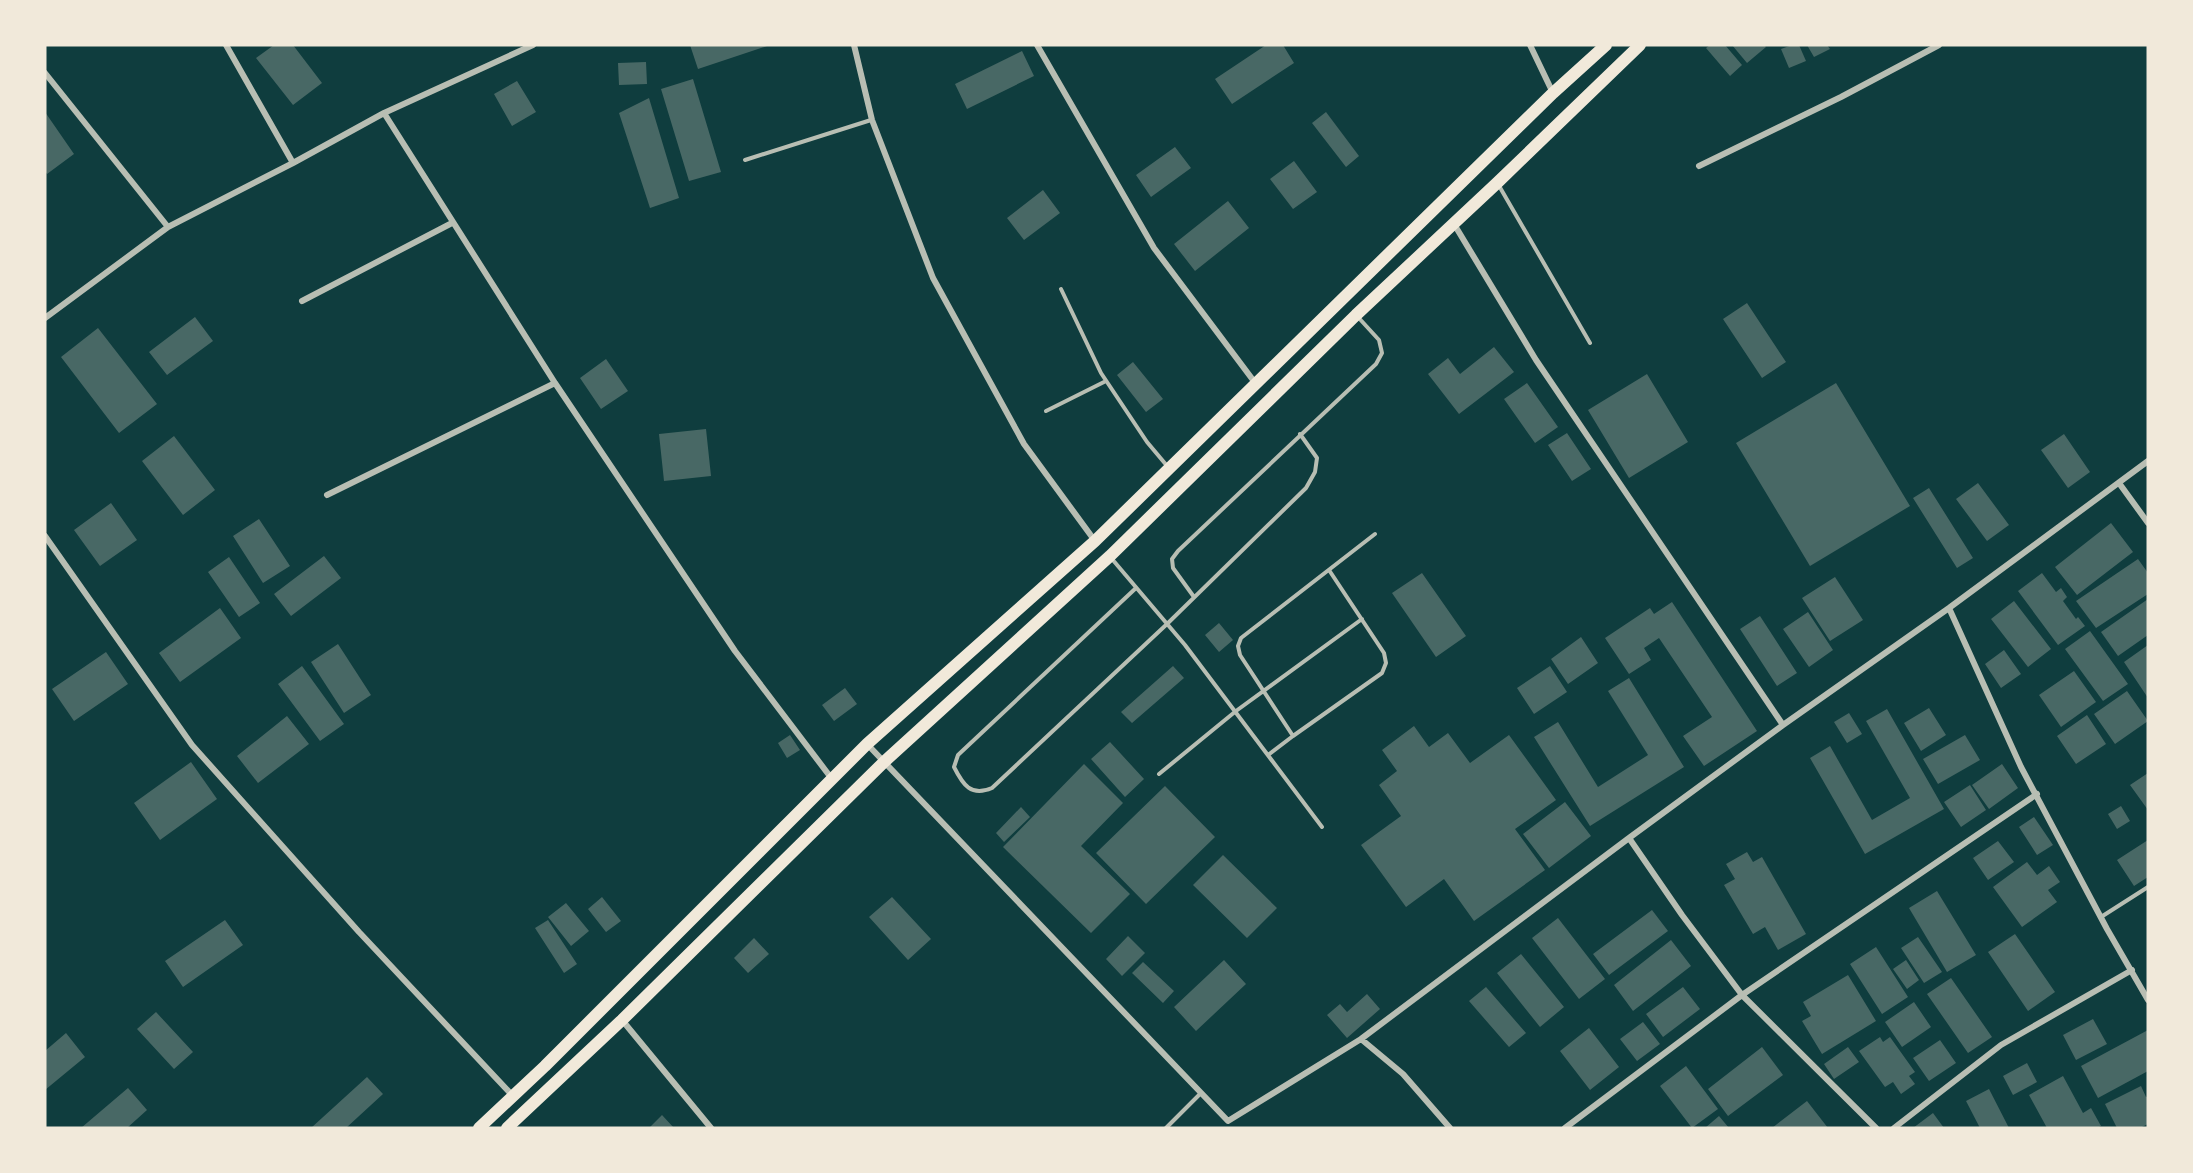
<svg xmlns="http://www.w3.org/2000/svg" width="2193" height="1173" font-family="Mulish,sans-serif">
<rect width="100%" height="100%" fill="#0f3d3e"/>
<path fill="#486865" d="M 274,45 L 293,45 L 322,83 L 293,105 L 256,58 Z
M 690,45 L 770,45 L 698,69 Z
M 1266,45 L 1283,45 L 1294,63 L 1232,104 L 1215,79 Z
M 1710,45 L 1725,45 L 1742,65 L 1730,76 L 1706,48 Z
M 1732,45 L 1764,45 L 1766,47 L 1747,63 Z
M 1792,45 L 1799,45 L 1806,61 L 1789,68 L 1781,49 Z
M 1807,45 L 1827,45 L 1830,49 L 1814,57 Z
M 1022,51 L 1034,76 L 967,109 L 955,84 Z
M 646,62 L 647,84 L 619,85 L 618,63 Z
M 693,79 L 721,172 L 689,181 L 661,89 Z
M 517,81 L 536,112 L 512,126 L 494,94 Z
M 649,98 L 679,198 L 650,208 L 619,113 Z
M 45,112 L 74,154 L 47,174 L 45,171 Z
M 1326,112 L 1359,156 L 1346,167 L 1312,123 Z
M 1175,147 L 1191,168 L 1151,197 L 1136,175 Z
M 1294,161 L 1317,192 L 1293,209 L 1270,179 Z
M 1043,190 L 1060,213 L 1024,240 L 1007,218 Z
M 1228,201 L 1249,228 L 1195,271 L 1174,244 Z
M 1747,303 L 1786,362 L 1762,378 L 1723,319 Z
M 195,317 L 213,341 L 167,375 L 149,352 Z
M 98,328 L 157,404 L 119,433 L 61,357 Z
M 1494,347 L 1514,372 L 1459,414 L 1428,374 L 1448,358 L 1460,374 Z
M 606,359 L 628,391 L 601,409 L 580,378 Z
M 1133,362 L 1163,399 L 1146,412 L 1117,375 Z
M 1647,374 L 1688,442 L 1629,478 L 1588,410 Z
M 1527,383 L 1558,427 L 1535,443 L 1504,399 Z
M 1836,383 L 1910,506 L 1810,566 L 1736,443 Z
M 706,429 L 711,476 L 664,481 L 659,434 Z
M 1567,433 L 1591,469 L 1572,481 L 1548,445 Z
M 2064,434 L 2090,472 L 2068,488 L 2041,450 Z
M 174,436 L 215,490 L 183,515 L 142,461 Z
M 1978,483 L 2009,525 L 1987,541 L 1956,499 Z
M 1929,488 L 1973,558 L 1957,568 L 1913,498 Z
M 111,503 L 137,540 L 100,566 L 74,530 Z
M 259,519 L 290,566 L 263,583 L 233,536 Z
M 2111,523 L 2133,552 L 2077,595 L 2055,567 Z
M 324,556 L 341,578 L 291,616 L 274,594 Z
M 229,557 L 260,603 L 239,617 L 208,572 Z
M 2138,559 L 2148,573 L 2148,594 L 2096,628 L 2076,601 Z
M 1422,573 L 1466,636 L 1436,657 L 1392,593 Z
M 2042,573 L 2056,592 L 2061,588 L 2067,597 L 2063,601 L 2076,619 L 2078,617 L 2085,626 L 2058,645 L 2018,591 Z
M 1835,577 L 1863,620 L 1830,641 L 1802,598 Z
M 2148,599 L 2148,635 L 2118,656 L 2101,632 Z
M 2014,601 L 2051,649 L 2028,667 L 1991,619 Z
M 1672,602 L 1757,731 L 1704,766 L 1683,736 L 1712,717 L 1659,638 L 1644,648 L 1651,660 L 1629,674 L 1605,638 L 1650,608 L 1654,614 Z
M 220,608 L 241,638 L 180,682 L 159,653 Z
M 1808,612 L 1833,650 L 1809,667 L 1783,629 Z
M 1760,616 L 1797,673 L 1777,686 L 1740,629 Z
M 1219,623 L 1233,640 L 1219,652 L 1205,635 Z
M 2090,631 L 2128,684 L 2103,701 L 2065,649 Z
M 1581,637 L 1598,663 L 1568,684 L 1551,659 Z
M 338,644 L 371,695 L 344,713 L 311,662 Z
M 2148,645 L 2148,698 L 2124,662 Z
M 2004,650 L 2021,674 L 2001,688 L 1985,664 Z
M 106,652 L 128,684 L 74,721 L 52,689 Z
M 302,666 L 344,724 L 320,741 L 278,684 Z
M 1173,666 L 1184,678 L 1132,723 L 1121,712 Z
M 1550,666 L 1567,692 L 1534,714 L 1517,688 Z
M 2074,671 L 2096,702 L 2061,727 L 2039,695 Z
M 1629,678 L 1684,767 L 1590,826 L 1534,737 L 1558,722 L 1598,787 L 1648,755 L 1608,691 Z
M 845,688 L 857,704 L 834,721 L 822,705 Z
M 2127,691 L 2148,721 L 2115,744 L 2094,714 Z
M 1929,708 L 1946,735 L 1921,751 L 1904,723 Z
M 1887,709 L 1944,809 L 1865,854 L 1810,758 L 1830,746 L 1872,820 L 1910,798 L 1866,721 Z
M 1849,713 L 1862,734 L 1847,743 L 1834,722 Z
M 2087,715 L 2106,744 L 2076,764 L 2057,736 Z
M 287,716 L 309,744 L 258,783 L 237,756 Z
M 1414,726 L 1429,747 L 1448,733 L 1470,763 L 1509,735 L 1556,800 L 1515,829 L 1545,870 L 1474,921 L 1444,879 L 1406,907 L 1361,845 L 1401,816 L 1379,785 L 1397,771 L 1382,750 Z
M 790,735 L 800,750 L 787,758 L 778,743 Z
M 1965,735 L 1980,760 L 1938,784 L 1923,759 Z
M 1110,742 L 1144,779 L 1125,797 L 1091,759 Z
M 191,762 L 217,799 L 160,840 L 134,803 Z
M 1084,764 L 1123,803 L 1081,846 L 1130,894 L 1091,933 L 1003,847 Z
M 2002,764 L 2018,788 L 1989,809 L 1972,785 Z
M 2148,773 L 2148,810 L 2130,785 Z
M 1970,785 L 1986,810 L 1961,827 L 1944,802 Z
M 1165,786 L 1215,837 L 1146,904 L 1096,853 Z
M 1565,802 L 1591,836 L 1549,868 L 1523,834 Z
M 2121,806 L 2130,821 L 2117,829 L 2108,814 Z
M 1021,807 L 1030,817 L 1004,842 L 996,833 Z
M 2034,817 L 2053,845 L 2037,855 L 2019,827 Z
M 2148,840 L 2148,877 L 2134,886 L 2117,860 Z
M 1998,841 L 2014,862 L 1988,880 L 1973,858 Z
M 1747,852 L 1753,862 L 1762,857 L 1806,934 L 1778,950 L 1765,927 L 1753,934 L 1724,885 L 1735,879 L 1726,864 Z
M 1223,855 L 1277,908 L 1247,938 L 1193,885 Z
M 2027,862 L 2037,875 L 2049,866 L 2060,882 L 2048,890 L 2057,902 L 2022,927 L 1993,887 Z
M 1937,891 L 1976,955 L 1947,972 L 1909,908 Z
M 602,897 L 621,921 L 606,932 L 588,909 Z
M 892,897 L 931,939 L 908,960 L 869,917 Z
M 566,903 L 589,931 L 571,946 L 548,917 Z
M 1652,910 L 1668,931 L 1609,975 L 1593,954 Z
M 1558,918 L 1605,979 L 1579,999 L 1532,938 Z
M 225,920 L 243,945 L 183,987 L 165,961 Z
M 548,920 L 577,964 L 564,973 L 535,928 Z
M 2015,934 L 2055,992 L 2028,1011 L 1988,952 Z
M 1128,936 L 1145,953 L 1122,976 L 1106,959 Z
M 1918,937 L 1942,972 L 1924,983 L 1901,948 Z
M 754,938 L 769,954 L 748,973 L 734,958 Z
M 1671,940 L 1691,966 L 1633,1011 L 1614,985 Z
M 1876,947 L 1908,997 L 1882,1014 L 1850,964 Z
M 1521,954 L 1564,1007 L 1540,1027 L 1497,973 Z
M 1224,960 L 1246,984 L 1196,1031 L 1174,1007 Z
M 1906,960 L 1919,980 L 1907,989 L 1893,969 Z
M 1143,962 L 1174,991 L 1163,1003 L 1132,973 Z
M 1848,975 L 1876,1021 L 1822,1054 L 1802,1021 L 1811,1016 L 1803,1002 Z
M 1951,978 L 1992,1037 L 1968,1053 L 1927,994 Z
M 1486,987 L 1526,1033 L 1509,1047 L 1469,1001 Z
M 1683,987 L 1700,1009 L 1663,1037 L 1646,1014 Z
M 1367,994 L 1380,1009 L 1347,1038 L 1327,1015 L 1340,1004 L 1347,1012 Z
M 1914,1002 L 1931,1027 L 1902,1047 L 1885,1022 Z
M 156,1012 L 193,1052 L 174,1069 L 137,1029 Z
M 2093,1019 L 2107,1044 L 2076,1060 L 2063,1035 Z
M 1643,1022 L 1660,1044 L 1637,1061 L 1620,1039 Z
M 1589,1028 L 1619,1067 L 1590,1090 L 1560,1051 Z
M 2148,1030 L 2148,1071 L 2098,1098 L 2081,1066 Z
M 66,1033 L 85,1057 L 45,1090 L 45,1051 Z
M 1880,1037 L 1883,1042 L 1890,1037 L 1915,1072 L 1909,1076 L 1915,1084 L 1901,1094 L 1893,1082 L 1885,1087 L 1859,1051 Z
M 1940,1040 L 1956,1063 L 1929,1081 L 1913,1058 Z
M 1762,1047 L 1783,1075 L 1728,1116 L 1708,1089 Z
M 1848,1047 L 1859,1062 L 1834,1079 L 1824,1064 Z
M 2027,1063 L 2037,1082 L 2013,1095 L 2003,1076 Z
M 1686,1066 L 1718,1109 L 1692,1128 L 1660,1086 Z
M 2063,1076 L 2083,1113 L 2091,1108 L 2101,1126 L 2097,1128 L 2047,1128 L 2029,1095 Z
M 367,1077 L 383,1094 L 346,1128 L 311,1128 Z
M 2141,1086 L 2146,1097 L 2148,1096 L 2148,1124 L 2140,1128 L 2117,1128 L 2105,1104 Z
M 128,1088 L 147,1110 L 127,1128 L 81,1128 Z
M 1989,1089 L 2009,1128 L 1980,1128 L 1966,1101 Z
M 1807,1101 L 1828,1128 L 1772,1128 Z
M 1933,1113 L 1944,1128 L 1913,1128 Z
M 662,1115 L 674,1128 L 649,1128 Z
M 1719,1116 L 1729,1128 L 1705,1128 Z"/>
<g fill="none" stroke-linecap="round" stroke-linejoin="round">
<path stroke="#b8beb3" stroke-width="4" d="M 745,160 L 871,120
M 1498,184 L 1590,343
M 1061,289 L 1101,373 L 1147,442 L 1168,467
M 1046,411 L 1106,381
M 1112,559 L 1185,645 L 1322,827
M 1329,570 L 1384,653 L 1386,663 L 1382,673 L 1293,736 L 1240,655 L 1238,646 L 1241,638 L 1375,534
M 1136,588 L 958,755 L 954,767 C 963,785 971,797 992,788 L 1167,624 L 1306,488 L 1315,472 L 1317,458 L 1300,434
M 1194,597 L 1173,568 L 1172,559 L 1178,551 L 1376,364 L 1382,353 L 1379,340 L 1357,316
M 1268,755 L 1293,736
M 1159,774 L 1236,711 L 1362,619
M 2101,917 L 2148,887
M 1166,1128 L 1201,1093"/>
<path stroke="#b8beb3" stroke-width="6" d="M 226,45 L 293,163
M 854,45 L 872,120 L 933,278 L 1024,444 L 1095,541
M 1037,45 L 1154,248 L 1256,384
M 1530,45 L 1553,93
M 45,73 L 168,227
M 384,113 L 555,383 L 735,651 L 832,779
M 1699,166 L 1841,97 L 1939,45
M 1454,224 L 1536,360 L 1783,725
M 302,301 L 452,223
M 45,318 L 168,227 L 293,163 L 384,113 L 533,45
M 2119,483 L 2148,523
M 327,495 L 555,383
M 45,536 L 192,745 L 359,932 L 513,1096
M 1949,608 L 2021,767 L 2107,929 L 2148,1000
M 867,744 L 1228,1121 L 1361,1039 L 1629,838 L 1783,725 L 1949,608 L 2148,461
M 1629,838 L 1682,915 L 1742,995 L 1876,1128
M 622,1020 L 711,1128
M 1361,1039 L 1403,1074 L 1450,1128
M 1565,1128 L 1742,995 L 2037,794
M 1894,1128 L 2001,1045 L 2132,970"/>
<path stroke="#f1e9da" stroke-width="12" d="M 479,1128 L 545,1066 L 867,744 L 1095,541 L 1553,93 L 1606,45
M 507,1128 L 622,1020 L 884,762 L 1110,556 L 1356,315 L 1497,183 L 1640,45"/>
</g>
<rect width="2193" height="1173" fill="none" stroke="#f1e9da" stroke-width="93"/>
</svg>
